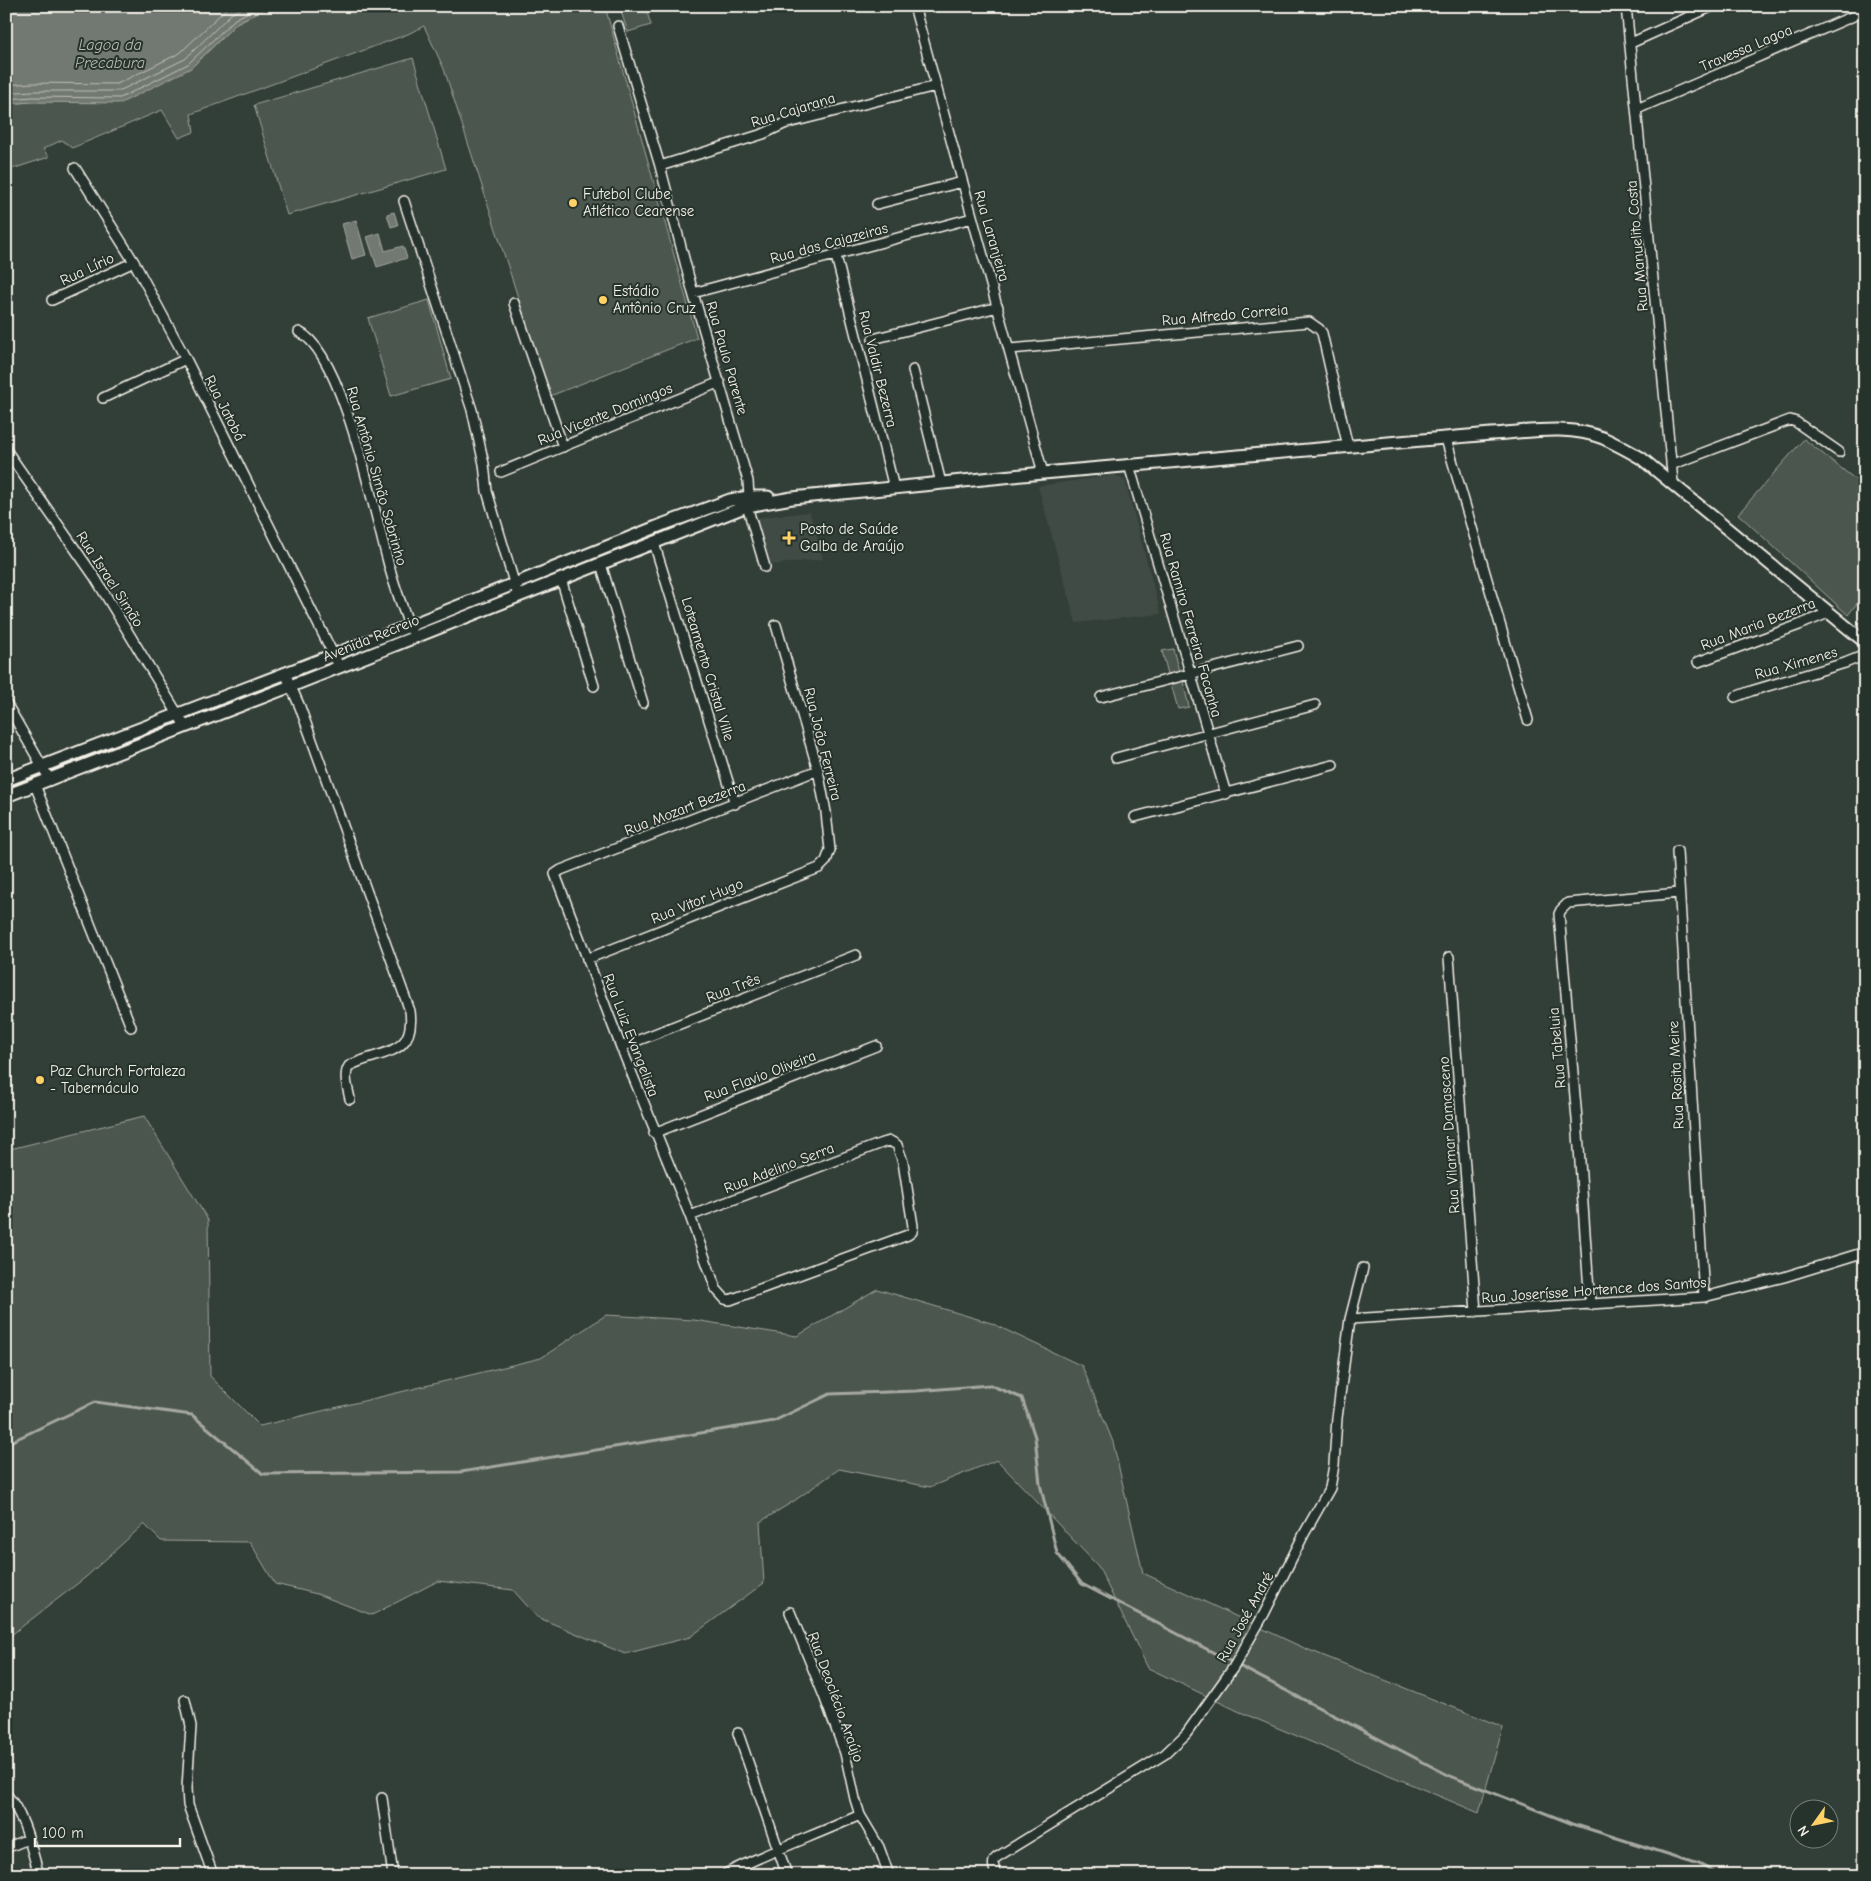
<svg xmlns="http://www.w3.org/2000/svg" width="1871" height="1881" font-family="'Comic Neue',sans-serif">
<rect width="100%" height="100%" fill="#323e38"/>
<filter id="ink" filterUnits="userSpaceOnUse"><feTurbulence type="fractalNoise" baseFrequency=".02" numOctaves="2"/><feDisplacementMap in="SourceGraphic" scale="10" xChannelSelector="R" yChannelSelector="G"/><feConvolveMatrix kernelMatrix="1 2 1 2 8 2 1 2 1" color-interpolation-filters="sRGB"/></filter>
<g filter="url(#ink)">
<path fill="#404b44" d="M 1115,475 L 1125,481 L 1161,614 L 1076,623 L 1038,486 Z
M 810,512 L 823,559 L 769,565 L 754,518 Z"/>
<path fill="#4c564f" stroke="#a0a49c" d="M 272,6 L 608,6 L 603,11 L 606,10 L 697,338 L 550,396 L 444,69 L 424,26 L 408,34 L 191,114 L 194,132 L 179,138 L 162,110 L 72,148 L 62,140 L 43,149 L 49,157 L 6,171 L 6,104 L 31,102 L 191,68 L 238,22 Z
M 619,6 L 645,6 L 651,25 L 628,32 Z
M 413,58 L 446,169 L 287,215 L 254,105 Z
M 429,300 L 451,379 L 391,396 L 368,318 Z
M 1804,439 L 1865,487 L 1865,593 L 1848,615 L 1738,514 Z
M 1173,649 L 1179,672 L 1168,674 L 1162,651 Z
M 1183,681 L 1189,707 L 1178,709 L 1171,684 Z
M 144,1116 L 208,1220 L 210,1376 L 260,1426 L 541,1358 L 606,1315 L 694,1320 L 797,1336 L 877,1289 L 991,1323 L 1082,1366 L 1113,1442 L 1143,1573 L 1304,1648 L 1503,1727 L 1479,1813 L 1240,1712 L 1148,1668 L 1098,1566 L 997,1460 L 930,1487 L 839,1469 L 794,1501 L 760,1522 L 764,1583 L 690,1637 L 625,1654 L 537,1617 L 513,1590 L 438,1581 L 372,1615 L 317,1594 L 275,1584 L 250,1542 L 161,1541 L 144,1524 L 86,1577 L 6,1639 L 6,1150 Z"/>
<path fill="#727972" stroke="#a6a9a1" d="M 6,6 L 272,6 L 238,22 L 191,68 L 121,103 L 31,102 L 6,104 Z
M 394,212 L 398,225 L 391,227 L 387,214 Z
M 356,220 L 366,255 L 352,259 L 342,224 Z
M 380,233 L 385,251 L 403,246 L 407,258 L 377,267 L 367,237 Z"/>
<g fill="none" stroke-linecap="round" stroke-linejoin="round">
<path stroke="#c0c1b9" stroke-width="1" d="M 6,85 L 32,83 L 117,84 L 180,53 L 229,6
M 6,93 L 32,91 L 119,91 L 185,59 L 231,14 L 246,6
M 6,99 L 32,97 L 120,98 L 188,64 L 235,19 L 260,6"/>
<path stroke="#a6a9a1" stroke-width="3" d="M 6,1444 L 95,1402 L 192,1415 L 263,1474 L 461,1472 L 774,1421 L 830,1394 L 916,1391 L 990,1385 L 1022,1398 L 1035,1437 L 1040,1484 L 1057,1553 L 1082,1584 L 1450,1776 L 1573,1824 L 1699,1864 L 1720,1875"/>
<defs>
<path id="street" d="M 914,6 L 1043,473
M 1626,6 L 1673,482
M 618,26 L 660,166 L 693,293 L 748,481 L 749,497
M 1631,43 L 1713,6
M 1637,109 L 1865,11
M 660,166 L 763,134 L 784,124 L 936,86
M 75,168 L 134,262 L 186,359 L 339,666
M 404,201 L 472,410 L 484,464 L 487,491 L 518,596
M 877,204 L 962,182
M 836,256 L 894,488
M 693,293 L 972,218
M 52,300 L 134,262
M 514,303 L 563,447
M 299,332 C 342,351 374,511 387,558 C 393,582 402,607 411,630
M 873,339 L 998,307
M 1010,349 L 1309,322 L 1319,329 L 1322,333 L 1348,447
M 913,370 L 941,483
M 103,398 L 186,359
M 1446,439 L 1528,720
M 6,450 L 94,576 L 185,726
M 1129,465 L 1226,794
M 1671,465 L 1790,420 L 1796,422 L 1839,452
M 501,472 L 720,382
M 747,506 L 765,567
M 654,543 L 735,804
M 601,564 L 643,703
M 561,579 L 594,686
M 1698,662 L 1799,625 L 1828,613
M 285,673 L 300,707 L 410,1011 C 416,1057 380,1050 349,1066 C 343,1075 348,1089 350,1099
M 1101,697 L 1298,646
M 1735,697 L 1751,691 L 1845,663 L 1865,655
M 6,703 L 50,780
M 1116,758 L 1315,705
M 35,785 L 131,1027
M 1135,817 L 1333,765
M 1677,851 L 1704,1297
M 1449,957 L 1476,1312
M 587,959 L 819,868 L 826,861 L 830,850 L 826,812 L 818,770 L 776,625
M 621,1047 L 856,955
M 654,1133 L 876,1046
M 690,1216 L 716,1289 L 725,1299 L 730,1300 L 908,1235 L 912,1232 L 913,1226 L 903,1162 L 897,1145 L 890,1141 L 882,1143 L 690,1216 L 621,1047 L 555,874 L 561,870 L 818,770
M 1590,1305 L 1577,1119 L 1559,914 L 1561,910 L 1568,903 L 1679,893
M 1350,1319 L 1704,1297 L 1784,1277 L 1865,1252
M 790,1612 L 824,1696 L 845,1753 L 855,1799 L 860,1815 L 879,1847 L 889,1875
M 185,1700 L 191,1726 L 187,1788 L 188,1805 L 213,1875
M 738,1733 L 787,1875
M 6,1794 C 25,1815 31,1848 39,1875
M 382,1798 L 393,1875
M 6,1848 L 28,1839
M 727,1873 C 770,1851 816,1835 860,1815
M 996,1875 C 994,1868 991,1862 997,1857 L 1165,1754 L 1186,1734 L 1233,1668 L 1264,1614 L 1304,1534 L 1330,1488 L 1334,1465 L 1337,1418 L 1350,1319 L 1363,1268"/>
<path id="secondary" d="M 6,780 L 409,626 L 664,524 L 730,500 L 749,497 L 768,497
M 6,796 L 291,686 L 747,506 L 792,498 L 1043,473 L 1491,434 C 1528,432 1568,424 1603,438 C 1616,444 1629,451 1641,458 L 1865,642"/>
</defs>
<use href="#street" stroke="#f4f1e8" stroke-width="12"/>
<use href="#secondary" stroke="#f4f1e8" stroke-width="15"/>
<use href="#street" stroke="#26332d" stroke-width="9"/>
<use href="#secondary" stroke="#26332d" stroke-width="11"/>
</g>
</g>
<g fill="#ffd166" stroke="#26332d" stroke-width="2">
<circle cx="573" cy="203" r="5"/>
<circle cx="603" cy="300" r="5"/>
<path d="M786.5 530.5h5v5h5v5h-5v5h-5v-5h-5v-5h5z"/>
<circle cx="40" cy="1080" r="5"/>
</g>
<g text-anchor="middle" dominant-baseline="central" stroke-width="4" stroke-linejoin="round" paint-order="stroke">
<g font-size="15" fill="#f4f1e8" stroke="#26332d">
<text transform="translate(1746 48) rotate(-23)">Travessa Lagoa</text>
<text transform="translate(793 110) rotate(-17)">Rua Cajarana</text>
<text transform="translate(992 236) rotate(74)">Rua Laranjeira</text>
<text transform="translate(829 243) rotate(-15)">Rua das Cajazeiras</text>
<text transform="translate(1637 246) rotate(-95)">Rua Manuelito Costa</text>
<text transform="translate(87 269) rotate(-25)">Rua Lírio</text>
<text transform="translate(1225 315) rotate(-5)">Rua Alfredo Correia</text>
<text transform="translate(727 358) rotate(74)">Rua Paulo Parente</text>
<text transform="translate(878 369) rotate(76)">Rua Valdir Bezerra</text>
<text transform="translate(225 408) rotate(63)">Rua Jatobá</text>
<text transform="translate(605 414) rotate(-22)">Rua Vicente Domingos</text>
<text transform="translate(377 476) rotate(74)">Rua Antônio Simão Sobrinho</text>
<text transform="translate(110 579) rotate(57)">Rua Israel Simão</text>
<text transform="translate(1758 624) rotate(-21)">Rua Maria Bezerra</text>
<text transform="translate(1191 625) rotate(74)">Rua Ramiro Ferreira Facanha</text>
<text transform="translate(371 638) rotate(-22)">Avenida Recreio</text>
<text transform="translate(1796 663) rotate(-16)">Rua Ximenes</text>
<text transform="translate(708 669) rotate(73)">Loteamento Cristal Ville</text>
<text transform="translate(823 744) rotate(76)">Rua João Ferreira</text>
<text transform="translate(685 808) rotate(-21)">Rua Mozart Bezerra</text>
<text transform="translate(697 901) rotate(-22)">Rua Vitor Hugo</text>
<text transform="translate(733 988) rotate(-21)">Rua Três</text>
<text transform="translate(631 1035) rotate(69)">Rua Luiz Evangelista</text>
<text transform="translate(1557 1048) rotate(-95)">Rua Tabeluia</text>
<text transform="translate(1676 1075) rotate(-93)">Rua Rosita Meire</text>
<text transform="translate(760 1076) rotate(-21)">Rua Flavio Oliveira</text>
<text transform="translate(1449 1135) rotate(-94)">Rua Vilamar Damasceno</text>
<text transform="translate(779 1168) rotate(-21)">Rua Adelino Serra</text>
<text transform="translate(1594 1290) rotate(-4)">Rua Joserísse Hortence dos Santos</text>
<text transform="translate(1245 1617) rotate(-61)">Rua José André</text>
<text transform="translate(836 1697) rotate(70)">Rua Deoclécio Araújo</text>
</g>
<g font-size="15" fill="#f4f1e8" stroke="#26332d" text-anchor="start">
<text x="583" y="194">Futebol Clube<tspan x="583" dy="17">Atlético Cearense</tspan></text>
<text x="613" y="291">Estádio<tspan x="613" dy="17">Antônio Cruz</tspan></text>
<text x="800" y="529">Posto de Saúde<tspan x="800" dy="17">Galba de Araújo</tspan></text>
<text x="50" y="1071">Paz Church Fortaleza<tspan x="50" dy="17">- Tabernáculo</tspan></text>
</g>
<g font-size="16" font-style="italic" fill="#babbb3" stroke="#26332d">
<text x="110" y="45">Lagoa da<tspan x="110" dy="18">Precabura</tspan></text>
</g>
</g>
<rect width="1871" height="1881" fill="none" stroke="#26332d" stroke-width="25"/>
<rect x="12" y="12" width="1846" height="1856" fill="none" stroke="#f4f1e8" stroke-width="2" filter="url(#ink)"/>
<g transform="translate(1814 1824) rotate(237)"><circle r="24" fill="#26332d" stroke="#787f78"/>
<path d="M0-4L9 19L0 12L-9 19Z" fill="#ffd166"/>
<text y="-8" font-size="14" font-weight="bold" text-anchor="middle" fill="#f4f1e8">N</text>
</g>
<path d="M35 1838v8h145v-8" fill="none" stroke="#f4f1e8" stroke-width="2.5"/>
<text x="42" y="1838" font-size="15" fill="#f4f1e8" stroke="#26332d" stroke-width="4" paint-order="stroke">100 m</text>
</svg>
